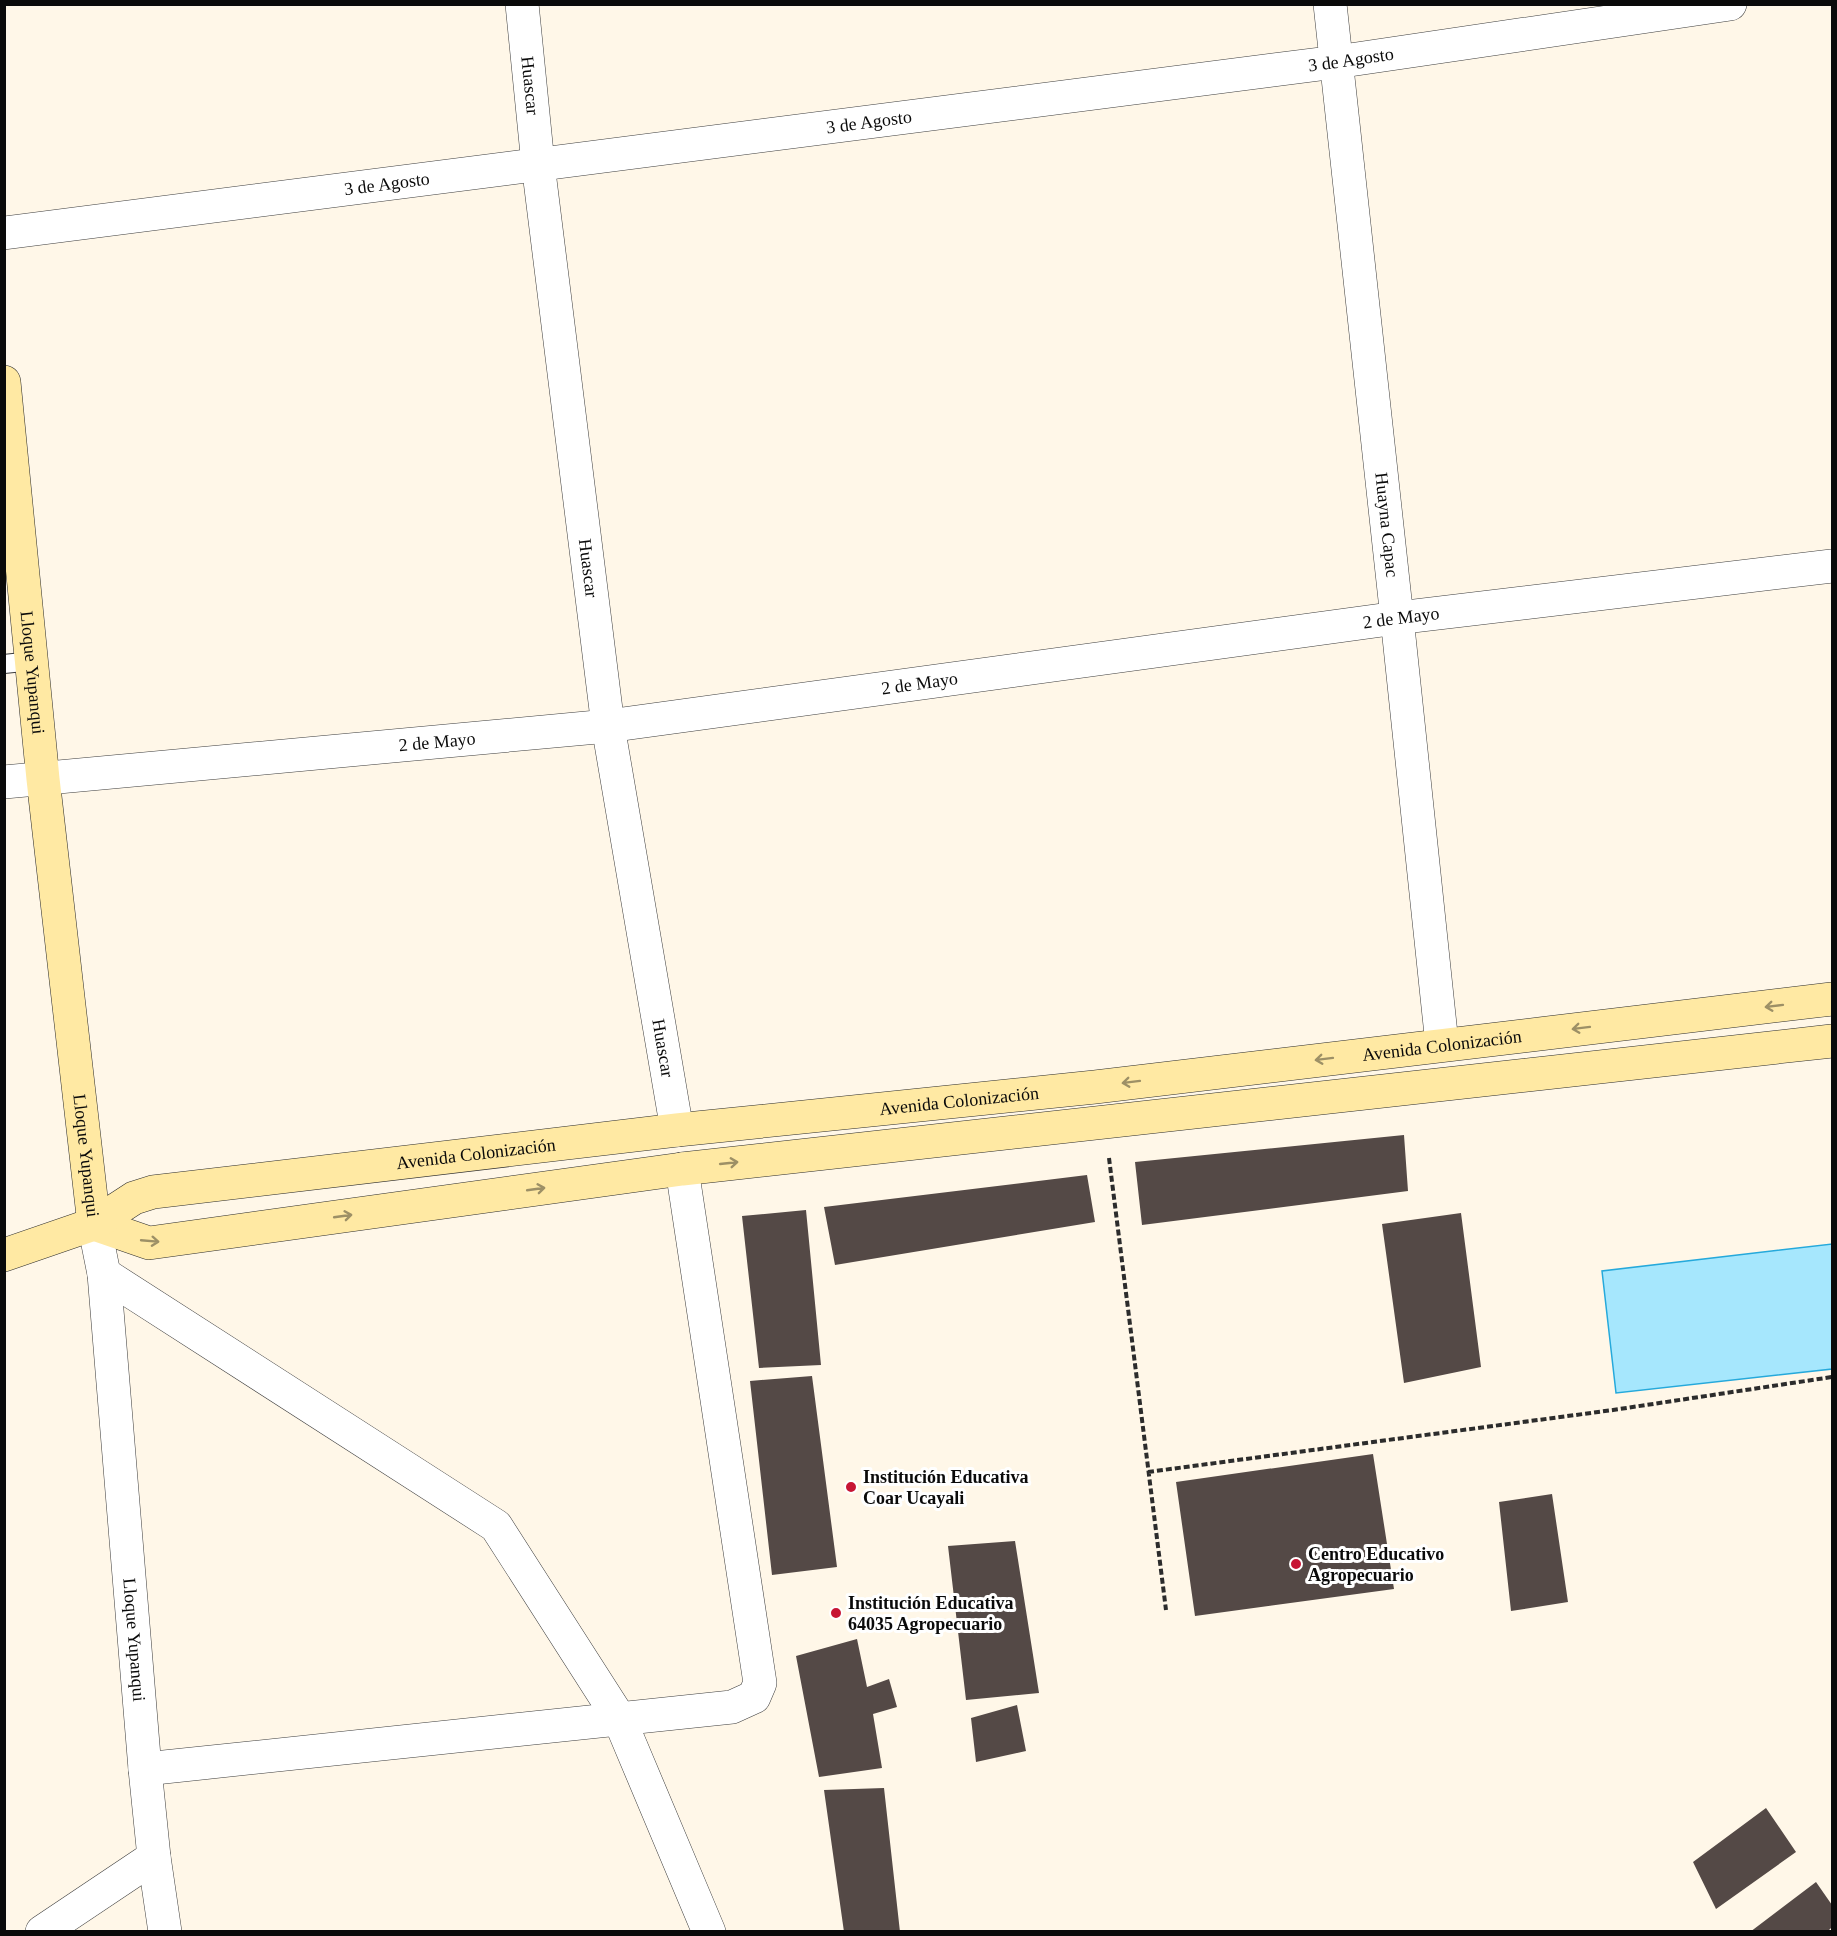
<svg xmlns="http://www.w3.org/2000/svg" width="1837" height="1936" font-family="Georgia,serif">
<rect width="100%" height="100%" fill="#fff7e8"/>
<path fill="#a6e7fd" stroke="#25a9db" stroke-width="1.5" d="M 1832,1244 L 1832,1369 L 1616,1393 L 1602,1271 Z"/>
<path fill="#544946" d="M 1404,1135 L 1408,1191 L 1142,1225 L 1135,1162 Z
M 1087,1175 L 1095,1222 L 835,1265 L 824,1207 Z
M 806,1210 L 821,1365 L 759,1368 L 742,1216 Z
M 1461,1213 L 1481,1367 L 1404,1383 L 1382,1224 Z
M 812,1376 L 837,1567 L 772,1575 L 750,1381 Z
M 1373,1454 L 1394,1589 L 1195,1616 L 1176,1482 Z
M 1552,1494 L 1568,1602 L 1511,1611 L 1499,1502 Z
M 1015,1541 L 1039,1693 L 966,1700 L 948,1546 Z
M 857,1639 L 867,1687 L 889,1679 L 897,1707 L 873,1714 L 882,1768 L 819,1777 L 796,1656 Z
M 1017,1705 L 1026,1751 L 976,1762 L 971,1718 Z
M 884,1788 L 900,1932 L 844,1932 L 824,1790 Z
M 1766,1808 L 1796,1852 L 1716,1909 L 1693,1862 Z
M 1816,1882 L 1832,1905 L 1832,1927 L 1827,1932 L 1750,1932 Z"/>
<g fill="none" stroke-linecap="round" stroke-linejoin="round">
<defs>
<path id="lane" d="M 4,664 L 32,661"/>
<g id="street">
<path id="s1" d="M 522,4 L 538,164 L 608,726 L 677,1130"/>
<path id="s2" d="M 1330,4 L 1397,618 L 1442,1044"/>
<path id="s3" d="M 4,233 L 1336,62 L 1730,4"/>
<path id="s4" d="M 4,782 L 608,726 L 1397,618 L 1832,566"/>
<path id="s5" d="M 94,1224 L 104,1274 L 145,1769 L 154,1857 L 165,1932"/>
<path d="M 104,1274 L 496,1526 L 619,1718 L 709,1932"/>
<path d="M 145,1769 L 732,1707 L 754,1697 L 760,1683 L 682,1169"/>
<path d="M 42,1932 L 154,1857"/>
</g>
<g id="secondary">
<path id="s6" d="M 4,382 L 43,779 L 94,1224"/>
<path d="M 94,1224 L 149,1243 L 682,1169 L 1832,1041"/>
<path id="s7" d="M 4,1255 L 94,1224 L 134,1198 L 153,1192 L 677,1130 L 1095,1087 L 1832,999"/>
</g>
</defs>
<use href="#lane" stroke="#3d3d3d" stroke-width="20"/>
<use href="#street" stroke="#3d3d3d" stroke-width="34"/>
<use href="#secondary" stroke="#2c2c2c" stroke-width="34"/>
<path stroke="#2c2c2c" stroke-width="4" stroke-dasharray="6 3" stroke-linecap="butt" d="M 1109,1158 L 1166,1610
M 1148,1472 L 1613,1410 L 1832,1377"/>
<use href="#lane" stroke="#fff" stroke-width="18"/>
<use href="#street" stroke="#fff" stroke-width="33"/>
<use href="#secondary" stroke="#ffe9a3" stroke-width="33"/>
</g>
<defs><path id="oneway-shaft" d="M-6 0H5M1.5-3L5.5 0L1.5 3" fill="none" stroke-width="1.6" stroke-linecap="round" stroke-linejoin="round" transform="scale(1.5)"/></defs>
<g stroke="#9d9066">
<use href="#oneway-shaft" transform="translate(1774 1006) rotate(173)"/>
<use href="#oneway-shaft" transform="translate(1581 1028) rotate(173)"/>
<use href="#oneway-shaft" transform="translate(1324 1059) rotate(173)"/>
<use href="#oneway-shaft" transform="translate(1131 1082) rotate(173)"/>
<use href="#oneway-shaft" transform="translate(729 1163) rotate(-6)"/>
<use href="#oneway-shaft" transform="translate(536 1189) rotate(-8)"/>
<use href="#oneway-shaft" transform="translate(343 1216) rotate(-8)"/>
<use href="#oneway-shaft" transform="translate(150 1241) rotate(5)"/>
</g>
<g fill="#c71534" stroke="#fff" stroke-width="2">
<circle cx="851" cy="1487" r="6"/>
<circle cx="1296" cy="1564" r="6"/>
<circle cx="836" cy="1613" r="6"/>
</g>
<g text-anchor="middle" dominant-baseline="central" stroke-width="6" stroke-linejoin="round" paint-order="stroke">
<g font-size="18" fill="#0a0a0a" stroke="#fff">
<text stroke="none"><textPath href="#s3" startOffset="1358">3 de Agosto</textPath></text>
<text stroke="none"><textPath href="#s1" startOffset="82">Huascar</textPath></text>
<text stroke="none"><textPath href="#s3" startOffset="872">3 de Agosto</textPath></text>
<text stroke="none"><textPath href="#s3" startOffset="386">3 de Agosto</textPath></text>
<text stroke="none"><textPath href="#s2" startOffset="524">Huayna Capac</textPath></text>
<text stroke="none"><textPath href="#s1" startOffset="568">Huascar</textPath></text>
<text stroke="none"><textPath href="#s4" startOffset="1407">2 de Mayo</textPath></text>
<text stroke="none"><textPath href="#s6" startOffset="292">Lloque Yupanqui</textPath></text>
<text stroke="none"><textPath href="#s4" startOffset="921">2 de Mayo</textPath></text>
<text stroke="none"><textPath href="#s4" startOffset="435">2 de Mayo</textPath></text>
<text stroke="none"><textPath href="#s7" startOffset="1460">Avenida Colonización</textPath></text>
<text stroke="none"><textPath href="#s1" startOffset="1054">Huascar</textPath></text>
<text stroke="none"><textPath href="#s7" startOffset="974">Avenida Colonización</textPath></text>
<text stroke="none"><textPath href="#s7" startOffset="488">Avenida Colonización</textPath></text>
<text stroke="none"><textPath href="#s6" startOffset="778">Lloque Yupanqui</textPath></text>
<text stroke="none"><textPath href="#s5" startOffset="418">Lloque Yupanqui</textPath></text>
</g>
<g font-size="18" font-weight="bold" fill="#0a0a0a" stroke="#fff" text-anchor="start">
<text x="863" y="1477">Institución Educativa<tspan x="863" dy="21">Coar Ucayali</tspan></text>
<text x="1308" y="1554">Centro Educativo<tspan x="1308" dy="21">Agropecuario</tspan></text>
<text x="848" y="1603">Institución Educativa<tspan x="848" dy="21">64035 Agropecuario</tspan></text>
</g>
</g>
<rect width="1837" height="1936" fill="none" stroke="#0a0a0a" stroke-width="12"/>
</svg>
